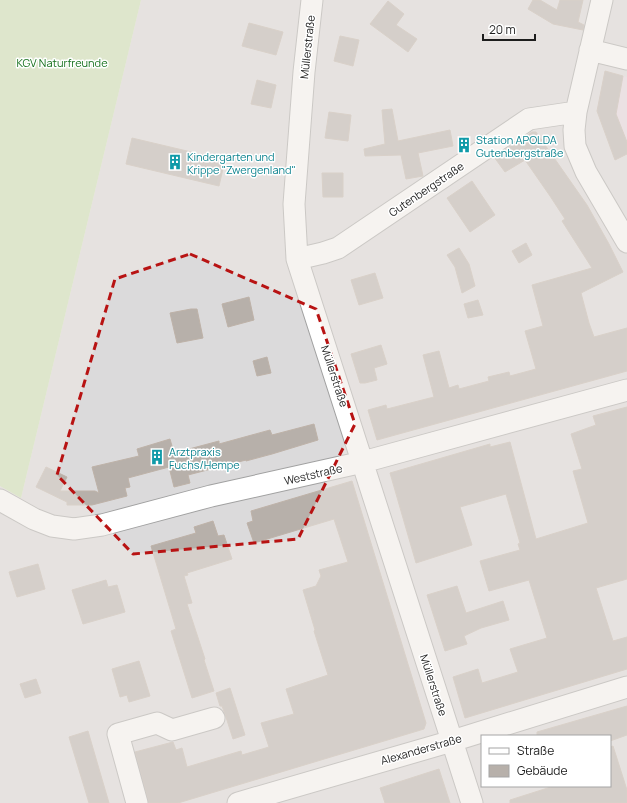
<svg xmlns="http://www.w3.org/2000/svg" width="627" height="803" font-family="Manrope,sans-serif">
<rect width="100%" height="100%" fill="#eeeae4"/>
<path fill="#dbdadb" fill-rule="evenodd" d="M 141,0 L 627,0 L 627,803 L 0,803 L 0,486 L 21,498 ZM 482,736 L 610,736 L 610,786 L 482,786 Z"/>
<path fill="#e6d7e3" d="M 605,71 L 627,77 L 627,154 L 615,160 L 597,111 Z"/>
<path fill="#c9e3af" d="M 0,0 L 141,0 L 21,498 L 0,486 Z"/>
<path fill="#b7b0aa" stroke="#beb2a8" d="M 533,0 L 540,0 L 557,10 L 560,0 L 583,0 L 578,22 L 584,25 L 583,30 L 553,24 L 528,9 Z
M 388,1 L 404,14 L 396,25 L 417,39 L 408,52 L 370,24 Z
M 249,23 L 283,32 L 276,55 L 242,46 Z
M 340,36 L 359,40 L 353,66 L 334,61 Z
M 605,71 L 623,76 L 616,114 L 627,142 L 627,154 L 615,160 L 597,111 Z
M 257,80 L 276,85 L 271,108 L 251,104 Z
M 392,109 L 398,141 L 450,130 L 453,146 L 418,153 L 423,176 L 406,179 L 401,155 L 365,156 L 364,149 L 385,144 L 382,110 Z
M 329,112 L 351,115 L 348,141 L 325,138 Z
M 532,132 L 536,132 L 587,205 L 609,244 L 623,272 L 581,293 L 589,323 L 594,337 L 627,328 L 627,371 L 377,440 L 368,410 L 386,405 L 387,409 L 434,397 L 423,355 L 439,351 L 449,388 L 458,385 L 459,389 L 489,381 L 488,377 L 509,372 L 510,376 L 536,369 L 525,331 L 543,326 L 532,285 L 592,268 L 562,221 L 565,219 L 550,196 L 525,160 L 505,172 L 494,157 Z
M 132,138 L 225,160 L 219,186 L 126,164 Z
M 322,173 L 343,173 L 343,197 L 323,197 Z
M 472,181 L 495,215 L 470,232 L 447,198 Z
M 526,243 L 532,255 L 519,263 L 512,251 Z
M 459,248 L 469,264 L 475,286 L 462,293 L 455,267 L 447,255 Z
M 375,273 L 383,298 L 359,305 L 351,280 Z
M 249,297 L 254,320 L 228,327 L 222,304 Z
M 478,300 L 483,315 L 468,318 L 464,304 Z
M 191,309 L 197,309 L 203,338 L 177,343 L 170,313 Z
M 381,345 L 387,364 L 374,368 L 377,380 L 365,383 L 360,383 L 351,354 Z
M 267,357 L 271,373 L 257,376 L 253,361 Z
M 627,407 L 627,579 L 596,588 L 613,641 L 627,637 L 627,669 L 465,718 L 453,677 L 478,669 L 482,683 L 518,672 L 510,649 L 547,638 L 529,580 L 489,591 L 480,561 L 520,550 L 518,544 L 520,543 L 506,494 L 460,507 L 472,545 L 416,563 L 390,473 L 490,444 L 490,447 L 510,442 L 536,539 L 588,523 L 573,471 L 582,469 L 571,434 L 596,425 L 593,416 Z
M 314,424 L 318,440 L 272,454 L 246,461 L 246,460 L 188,475 L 190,483 L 174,487 L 169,467 L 128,478 L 130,487 L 125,488 L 127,496 L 92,505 L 67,505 L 67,502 L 36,487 L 46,467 L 67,477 L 60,491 L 95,491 L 99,493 L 92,467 L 139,456 L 137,449 L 170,439 L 174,453 L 219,441 L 219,444 L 270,430 L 272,435 Z
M 352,481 L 426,723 L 424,729 L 178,803 L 149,803 L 135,752 L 173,742 L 176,750 L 182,748 L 187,767 L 241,751 L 242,755 L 269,747 L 261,723 L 294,714 L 286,689 L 328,675 L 314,631 L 315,630 L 303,590 L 316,586 L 321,576 L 319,570 L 348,562 L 334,519 L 254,543 L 247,523 L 253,521 L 251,511 Z
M 213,521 L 218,536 L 224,535 L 232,559 L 187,573 L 188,575 L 184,576 L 192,603 L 187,604 L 205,659 L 204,660 L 214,691 L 192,698 L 171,631 L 176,629 L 151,546 L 196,533 L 194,527 Z
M 38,564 L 45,589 L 17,597 L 9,572 Z
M 106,580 L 108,587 L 117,585 L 125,612 L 83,624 L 72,590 Z
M 457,586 L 466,613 L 503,601 L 509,620 L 481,628 L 464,636 L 467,644 L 445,651 L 427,595 Z
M 139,661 L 150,696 L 129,702 L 127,695 L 120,697 L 112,669 Z
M 36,679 L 41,693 L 25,698 L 20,684 Z
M 230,688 L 245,735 L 233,739 L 225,714 L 222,706 L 220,706 L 216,693 Z
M 627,706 L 627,735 L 610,741 L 610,736 L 537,736 L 537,732 Z
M 88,731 L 97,762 L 109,803 L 89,803 L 69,737 Z
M 613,746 L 627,790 L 627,803 L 510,803 L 510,800 L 554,786 L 610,786 L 610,747 Z
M 439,769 L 450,803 L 385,803 L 380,788 Z"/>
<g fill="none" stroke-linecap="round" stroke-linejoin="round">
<defs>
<path id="minor" d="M 312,0 L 304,72 L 294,204 L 297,259 L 472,803
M 602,0 L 576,112 L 574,130 L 575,146 L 586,172 L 627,242
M 590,50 L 627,59
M 297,259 L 323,253 L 338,248 L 529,119 L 576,112
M 0,500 L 34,519 L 52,526 L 74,529 L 102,525 L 211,496 L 363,462 L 627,390
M 137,803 L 118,734 L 157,723 L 172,730 L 214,718
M 238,803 L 452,741 L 627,687"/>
</defs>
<use href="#minor" stroke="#a1a1a1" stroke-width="23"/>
<use href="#minor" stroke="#fff" stroke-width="21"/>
</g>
<path d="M0 0H627V803H0ZM 190,254 L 316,309 L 355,424 L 298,539 L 133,554 L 57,475 L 115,279 Z" fill="#eeeae4" fill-opacity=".55" fill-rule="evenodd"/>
<path fill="none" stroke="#b81313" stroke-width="3" stroke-dasharray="8 5" stroke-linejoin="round" d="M 190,254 L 316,309 L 355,424 L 298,539 L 133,554 L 57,475 L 115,279 Z"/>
<defs>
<symbol id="building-bare" viewBox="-9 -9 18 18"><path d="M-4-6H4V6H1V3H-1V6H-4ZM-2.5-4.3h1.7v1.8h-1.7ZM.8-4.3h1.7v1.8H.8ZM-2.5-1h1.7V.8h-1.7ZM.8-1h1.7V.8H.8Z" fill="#0f9aa8" stroke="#fff" stroke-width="2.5" paint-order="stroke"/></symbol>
</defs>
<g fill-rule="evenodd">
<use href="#building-bare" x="453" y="134" width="22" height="22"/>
<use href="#building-bare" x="164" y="151" width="22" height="22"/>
<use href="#building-bare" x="146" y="446" width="22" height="22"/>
</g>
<g text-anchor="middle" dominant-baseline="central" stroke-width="3" stroke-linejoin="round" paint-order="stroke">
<g font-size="11" fill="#1d1d1d" stroke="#fff">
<text transform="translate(307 47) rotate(-84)">Müllerstraße</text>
<text transform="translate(426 189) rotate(-34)">Gutenbergstraße</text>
<text transform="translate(335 376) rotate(72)">Müllerstraße</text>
<text transform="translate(313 474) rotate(-13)">Weststraße</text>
<text transform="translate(434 685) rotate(72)">Müllerstraße</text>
<text transform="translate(421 749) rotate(-16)">Alexanderstraße</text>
</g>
<g font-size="11" fill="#16711d" stroke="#fff">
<text x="62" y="62">KGV Naturfreunde</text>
</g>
<g font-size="11" fill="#0d838f" stroke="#fff" text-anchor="start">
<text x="476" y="139">Station APOLDA<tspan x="476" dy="13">Gutenbergstraße</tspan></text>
<text x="187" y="156">Kindergarten und<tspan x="187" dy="13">Krippe "Zwergenland"</tspan></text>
<text x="169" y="451">Arztpraxis<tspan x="169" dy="13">Fuchs/Hempe</tspan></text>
</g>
</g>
<rect x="481" y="735" width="130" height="52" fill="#ffffff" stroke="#a5a5a5"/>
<rect x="489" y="748" width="20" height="6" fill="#ffffff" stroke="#a5a5a5"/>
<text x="517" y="755" font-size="12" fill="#1d1d1d">Straße</text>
<rect x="489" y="765" width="20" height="12" fill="#b7b0aa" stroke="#a5a5a5"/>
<text x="517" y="775" font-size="12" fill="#1d1d1d">Gebäude</text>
<path d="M483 34v6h52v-6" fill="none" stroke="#1d1d1d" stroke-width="2"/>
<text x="489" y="34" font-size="12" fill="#1d1d1d" stroke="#ffffff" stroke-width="3" paint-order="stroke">20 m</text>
</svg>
